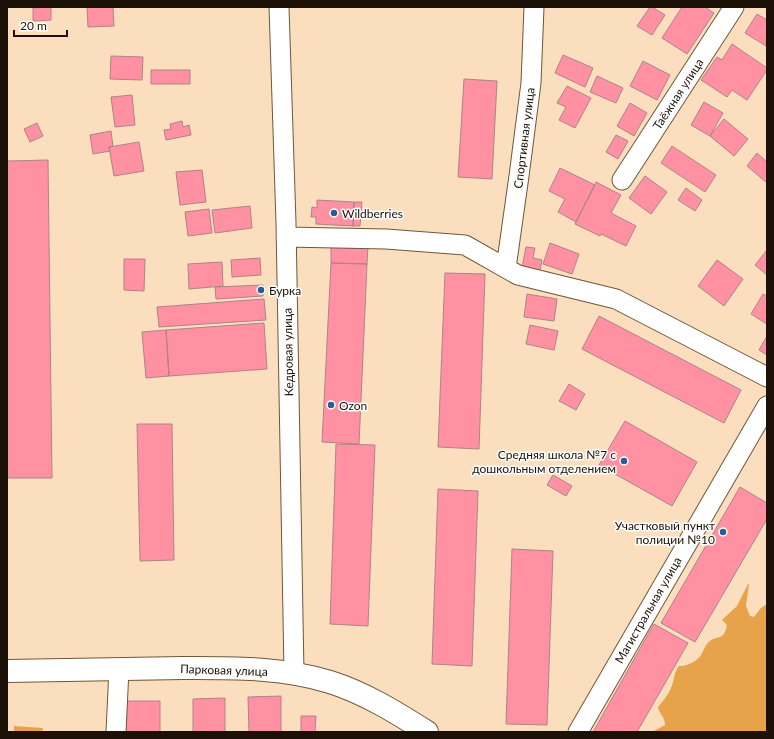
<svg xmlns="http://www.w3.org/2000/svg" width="774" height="739" font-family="Lato,sans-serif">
<rect width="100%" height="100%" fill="#fbdebd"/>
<path fill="#e7a349" d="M 748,584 L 749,584 L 746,606 L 750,616 L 754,617 L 761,608 L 767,604 L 767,732 L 652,732 L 665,725 C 665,716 659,714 658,707 C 661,704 670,692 671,688 C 675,679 673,674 679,666 C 685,667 698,661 701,655 C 704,650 705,645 710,641 C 718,635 724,641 727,625 L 722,620 L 737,606 Z
M 14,726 L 43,728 L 42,732 L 14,732 Z"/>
<path fill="#ff91a2" stroke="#ae8388" d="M 51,7 L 51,20 L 33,21 L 33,8 Z
M 87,7 L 113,7 L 114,26 L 88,27 Z
M 650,7 L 652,7 L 665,15 L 652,35 L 637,26 Z
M 682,7 L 705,7 L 714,13 L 687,54 L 662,38 Z
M 757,14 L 767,20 L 766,46 L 745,33 Z
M 732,44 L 767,68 L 767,70 L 747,100 L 732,90 L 727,97 L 701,80 L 717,57 L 722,60 Z
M 563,55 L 593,68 L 585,87 L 555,73 Z
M 111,56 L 143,57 L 142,80 L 110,79 Z
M 643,61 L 670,75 L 657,100 L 630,86 Z
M 151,70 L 190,70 L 190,84 L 151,84 Z
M 597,76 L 623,88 L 616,103 L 590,92 Z
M 464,79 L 497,81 L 492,179 L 458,177 Z
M 567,86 L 591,98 L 575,128 L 559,120 L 566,107 L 557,103 Z
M 132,95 L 135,125 L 115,127 L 111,97 Z
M 704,102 L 723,113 L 710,136 L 691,125 Z
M 630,103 L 647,113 L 634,136 L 617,126 Z
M 724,119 L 748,139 L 734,156 L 710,136 Z
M 182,121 L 183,127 L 189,125 L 191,135 L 166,140 L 164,130 L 171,129 L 170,124 Z
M 37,123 L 43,136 L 30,142 L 24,129 Z
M 111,131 L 113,146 L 109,147 L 110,151 L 93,154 L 90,135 Z
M 616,135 L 628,141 L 618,159 L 606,152 Z
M 139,142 L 144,171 L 114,176 L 109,147 Z
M 672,146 L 716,175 L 705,192 L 661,163 Z
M 757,153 L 767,162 L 767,183 L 747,166 Z
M 48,160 L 52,478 L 7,478 L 7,161 Z
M 560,168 L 595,185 L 576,222 L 558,212 L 565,199 L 549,191 Z
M 202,170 L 206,202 L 180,205 L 176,172 Z
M 645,176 L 667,192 L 651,214 L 629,198 Z
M 596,182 L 621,195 L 611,213 L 636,226 L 626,246 L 601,234 L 600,236 L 575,224 Z
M 686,188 L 702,200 L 695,211 L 678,200 Z
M 317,200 L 354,202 L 353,226 L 316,224 L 316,217 L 311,217 L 312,207 L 317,208 Z
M 354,202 L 362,202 L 360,226 L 353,226 Z
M 250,206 L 252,228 L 215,233 L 212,210 Z
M 209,209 L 212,233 L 188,236 L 185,212 Z
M 550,243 L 579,254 L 572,274 L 543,264 Z
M 331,244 L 368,246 L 367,264 L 331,263 Z
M 526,247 L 535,248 L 533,258 L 542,260 L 540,271 L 522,268 Z
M 767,250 L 767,275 L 755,265 Z
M 260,258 L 261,275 L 232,277 L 231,260 Z
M 124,259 L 145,259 L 144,291 L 124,290 Z
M 717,260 L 743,279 L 724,306 L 698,286 Z
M 222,262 L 223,286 L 189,289 L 188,264 Z
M 331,263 L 367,264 L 359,444 L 322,442 Z
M 445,273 L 485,274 L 479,449 L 438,447 Z
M 263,285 L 263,296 L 216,299 L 215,287 Z
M 527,294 L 557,299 L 554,321 L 524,317 Z
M 763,294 L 767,296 L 767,324 L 751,314 Z
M 264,299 L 266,320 L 159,327 L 157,307 Z
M 599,316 L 741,390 L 724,423 L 582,349 Z
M 264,323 L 267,369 L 169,376 L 166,330 Z
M 530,325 L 558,331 L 554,350 L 526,344 Z
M 166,330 L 169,376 L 146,378 L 142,332 Z
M 767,336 L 767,355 L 759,350 Z
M 569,384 L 585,394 L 576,410 L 559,401 Z
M 625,421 L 697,462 L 672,506 L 599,465 Z
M 137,424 L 172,424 L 174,560 L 140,561 Z
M 336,444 L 375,445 L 368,626 L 330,624 Z
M 553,475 L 572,486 L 566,496 L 547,485 Z
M 740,487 L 767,503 L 767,519 L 695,642 L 661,623 Z
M 438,489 L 478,491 L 472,666 L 432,664 Z
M 512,549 L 553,551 L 547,725 L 506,724 Z
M 654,624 L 688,643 L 637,732 L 593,732 Z
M 281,696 L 281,732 L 249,732 L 248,697 Z
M 225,698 L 225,732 L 193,732 L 193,699 Z
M 126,701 L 160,701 L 160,732 L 126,732 Z
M 301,716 L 316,716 L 315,732 L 301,732 Z"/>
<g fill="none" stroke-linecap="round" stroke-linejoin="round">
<defs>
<path id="street" d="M 279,7 L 286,223 L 294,673
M 622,180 L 734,7
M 286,237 L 386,239 L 465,245 L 518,275 L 616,299 L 767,377
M 506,268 L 519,176 L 531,83 L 534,7
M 116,732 L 119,669
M 578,732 L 767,406"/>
<path id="secondary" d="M 7,671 C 66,670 124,669 183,668 C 232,668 283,667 330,682 C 365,693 397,713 427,732"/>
</defs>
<use href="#street" stroke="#6f573a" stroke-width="21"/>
<use href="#secondary" stroke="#6f573a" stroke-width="24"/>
<use href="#street" stroke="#fff" stroke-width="19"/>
<use href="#secondary" stroke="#fff" stroke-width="22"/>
</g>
<g fill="#265f97" stroke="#fff" stroke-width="1.5">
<circle cx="334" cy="213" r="4"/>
<circle cx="261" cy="290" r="4"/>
<circle cx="331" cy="405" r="4"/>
<circle cx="624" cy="461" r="4"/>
<circle cx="723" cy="532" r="4"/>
</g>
<g text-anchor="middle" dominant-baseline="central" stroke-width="3" stroke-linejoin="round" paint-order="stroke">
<g font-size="12" fill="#1b1106" stroke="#fff">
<text transform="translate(678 94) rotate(-57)">Таёжная улица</text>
<text transform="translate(524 138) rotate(-83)">Спортивная улица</text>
<text transform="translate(288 352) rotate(-91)">Кедровая улица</text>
<text transform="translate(648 610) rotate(-60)">Магистральная улица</text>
<text transform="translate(224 670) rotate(2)">Парковая улица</text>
</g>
<g font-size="12" fill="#1b1106" stroke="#fff" text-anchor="start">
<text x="342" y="213">Wildberries</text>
<text x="269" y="290">Бурка</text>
<text x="339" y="405">Ozon</text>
<text x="616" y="454" text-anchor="end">Средняя школа №7 с<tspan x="616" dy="14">дошкольным отделением</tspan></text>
<text x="715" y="525" text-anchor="end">Участковый пункт<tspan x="715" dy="14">полиции №10</tspan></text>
</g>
</g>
<rect width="774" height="739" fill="none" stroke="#1b1106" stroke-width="16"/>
<path d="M14 30v6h53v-6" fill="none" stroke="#1b1106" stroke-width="2"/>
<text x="20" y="30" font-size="12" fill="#1b1106" stroke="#ffffff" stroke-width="3" paint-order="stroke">20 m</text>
</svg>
